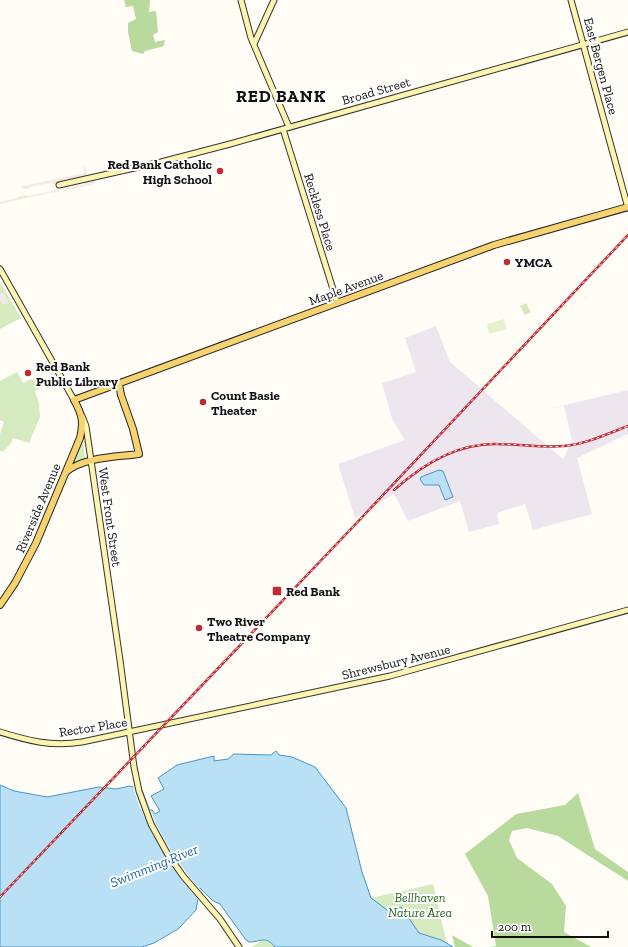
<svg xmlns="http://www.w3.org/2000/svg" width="628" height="947" font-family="'Zilla Slab',serif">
<rect width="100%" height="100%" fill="#fffdf5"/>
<path fill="#eee6ef" d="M 436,326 L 450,362 L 563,459 L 572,441 L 564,406 L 539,411 L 628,390 L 628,434 L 577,458 L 592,514 L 533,530 L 525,504 L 497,513 L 499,524 L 469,532 L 460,501 L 408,521 L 394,494 L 355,518 L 338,464 L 405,440 L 392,419 L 382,383 L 416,372 L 405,338 Z"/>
<path fill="#d5eabe" d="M 0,282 L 21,318 L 0,329 Z
M 526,303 L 531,312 L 525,315 L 520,306 Z
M 17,372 L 23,383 L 31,379 L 32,380 L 35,379 L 36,381 L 34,384 L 36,384 L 37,385 L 43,382 L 44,385 L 35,391 L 39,404 L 40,417 L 29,443 L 13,438 L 11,443 L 4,451 L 0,451 L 0,434 L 4,422 L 0,420 L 0,381 Z
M 83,441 L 85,459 L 71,462 Z
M 433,884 L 447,944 L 441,940 L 419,934 L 401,907 L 387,910 L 371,898 Z
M 263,940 L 270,942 L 275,947 L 252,947 Z"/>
<path fill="#b9da9d" d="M 124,0 L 150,0 L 149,12 L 156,11 L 158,32 L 153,35 L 155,42 L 165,40 L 164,46 L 145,51 L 143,54 L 132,51 L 128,32 L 128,23 L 136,19 L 133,6 L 126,7 Z
M 578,793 L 595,849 L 628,872 L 628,881 L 558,836 L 527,828 L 512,831 L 509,840 L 517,858 L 552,884 L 566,906 L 564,932 L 591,947 L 489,947 L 496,946 L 488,896 L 465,854 L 516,814 L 565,805 Z
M 452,935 L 473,947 L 455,947 Z"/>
<path fill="#e6f1cf" d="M 504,319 L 507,329 L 489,334 L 487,324 Z"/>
<path fill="#f0ece2" d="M 83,167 L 85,167 L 87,174 L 85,177 L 81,177 L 65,180 L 63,182 L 53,184 L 51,183 L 29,187 L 29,189 L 25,189 L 22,188 L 22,182 L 23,186 L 84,173 Z
M 94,180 L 96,183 L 64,191 L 63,193 L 64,189 L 85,184 L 85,182 Z
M 54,189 L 58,190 L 60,193 L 58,192 L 49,193 L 0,204 L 0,202 L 17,198 L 17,197 L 26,195 L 28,196 L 53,191 Z
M 3,292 L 9,303 L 7,304 L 3,304 L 0,301 L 0,294 Z"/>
<path fill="#bae0f5" stroke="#4296cb" d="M 439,470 L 443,471 L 453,497 L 445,500 L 439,485 L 424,485 L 420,479 L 421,477 Z
M 276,751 L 279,755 L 292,757 L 315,767 L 346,808 L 362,872 L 371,898 L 387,910 L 401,907 L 419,933 L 441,940 L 453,947 L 275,947 C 265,935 261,942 249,942 L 246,940 L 220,904 L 213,901 L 200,888 L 196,910 L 178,929 L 154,943 L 142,947 L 0,947 L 0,785 L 14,791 L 47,797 L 99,787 L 116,789 L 130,786 L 142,790 L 150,810 L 152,810 L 155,814 L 160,811 L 151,796 L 164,789 L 158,778 L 177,765 L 214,756 L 214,761 L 228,759 L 234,754 L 271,755 Z"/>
<path fill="#fffdf5" d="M 133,786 L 142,789 L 156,824 L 169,848 L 191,879 L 210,900 L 201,892 L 200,902 L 170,864 L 150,830 L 138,803 Z"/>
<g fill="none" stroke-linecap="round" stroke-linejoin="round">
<defs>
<path id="secondary" d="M 241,0 L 251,38 L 289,127
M 571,0 L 628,208
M 254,44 L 274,0
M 283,129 L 337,302
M 59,185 L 161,162 L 230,144 L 628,32
M 0,269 L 74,400
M 82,416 L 86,426 L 120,660 L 134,767 L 139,791 L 151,824 L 167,853 L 183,876 L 220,919 L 239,947
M 0,732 C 29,741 52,747 82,742 L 390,676 L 628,610"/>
<path id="primary" d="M 66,472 C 83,457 117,457 139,454 L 133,429 L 121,395 L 119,384
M 0,605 L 15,583 L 36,543 L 80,438 C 84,422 82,414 74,400 L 494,245 L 628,207"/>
</defs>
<use href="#secondary" stroke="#333" stroke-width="7"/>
<use href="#primary" stroke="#222" stroke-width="8"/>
<use href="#secondary" stroke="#fdf4b1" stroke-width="5"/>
<use href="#primary" stroke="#f6d36e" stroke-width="6"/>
<defs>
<path id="rail" d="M 394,490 C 423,464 457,443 497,444 C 519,444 542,448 564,446 C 586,444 607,434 628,426
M 0,897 L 350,530 L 628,235"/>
</defs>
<use href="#rail" stroke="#c02a33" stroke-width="2.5"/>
<use href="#rail" stroke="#fff" stroke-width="1" stroke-dasharray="3" stroke-linecap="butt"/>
</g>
<g fill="#c02a33" stroke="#fff" stroke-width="1.5">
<circle cx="220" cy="171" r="4"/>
<circle cx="507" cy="262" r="4"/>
<circle cx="28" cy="373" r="4"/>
<circle cx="203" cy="402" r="4"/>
<rect x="272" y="586" width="10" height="10" rx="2"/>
<circle cx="199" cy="628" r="4"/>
</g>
<g text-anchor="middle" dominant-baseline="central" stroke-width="4" stroke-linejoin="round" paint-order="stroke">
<g font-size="13" fill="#111" stroke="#fff">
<text transform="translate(601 66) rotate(75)">East Bergen Place</text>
<text transform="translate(376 91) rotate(-16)">Broad Street</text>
<text transform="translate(320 212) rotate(73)">Reckless Place</text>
<text transform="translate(346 288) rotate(-20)">Maple Avenue</text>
<text transform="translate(38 508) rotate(-67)">Riverside Avenue</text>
<text transform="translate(110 517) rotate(82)">West Front Street</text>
<text transform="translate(396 662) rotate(-14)">Shrewsbury Avenue</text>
<text transform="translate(93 727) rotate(-9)">Rector Place</text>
</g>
<g font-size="13" font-weight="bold" fill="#111" stroke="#fff" text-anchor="start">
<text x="212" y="164" text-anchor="end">Red Bank Catholic<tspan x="212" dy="15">High School</tspan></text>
<text x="515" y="262">YMCA</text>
<text x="36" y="366">Red Bank<tspan x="36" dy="15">Public Library</tspan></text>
<text x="211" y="395">Count Basie<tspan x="211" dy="15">Theater</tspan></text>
<text x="286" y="591">Red Bank</text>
<text x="207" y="621">Two River<tspan x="207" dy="15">Theatre Company</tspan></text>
</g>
<g font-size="13" font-style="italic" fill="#306921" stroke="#fff">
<text x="420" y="897">Bellhaven<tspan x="420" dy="15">Nature Area</tspan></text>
</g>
<g font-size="14" font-style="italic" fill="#1a68a2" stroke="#fff">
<text transform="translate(154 866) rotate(-22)">Swimming River</text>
</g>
<g font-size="17" font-weight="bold" letter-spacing="1" fill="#111" stroke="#fff">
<text x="281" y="96">RED BANK</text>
</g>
</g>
<path d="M492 931v6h116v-6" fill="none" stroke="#111111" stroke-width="2"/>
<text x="498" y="931" font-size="12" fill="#111111" stroke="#ffffff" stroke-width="3" paint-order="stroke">200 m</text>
</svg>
